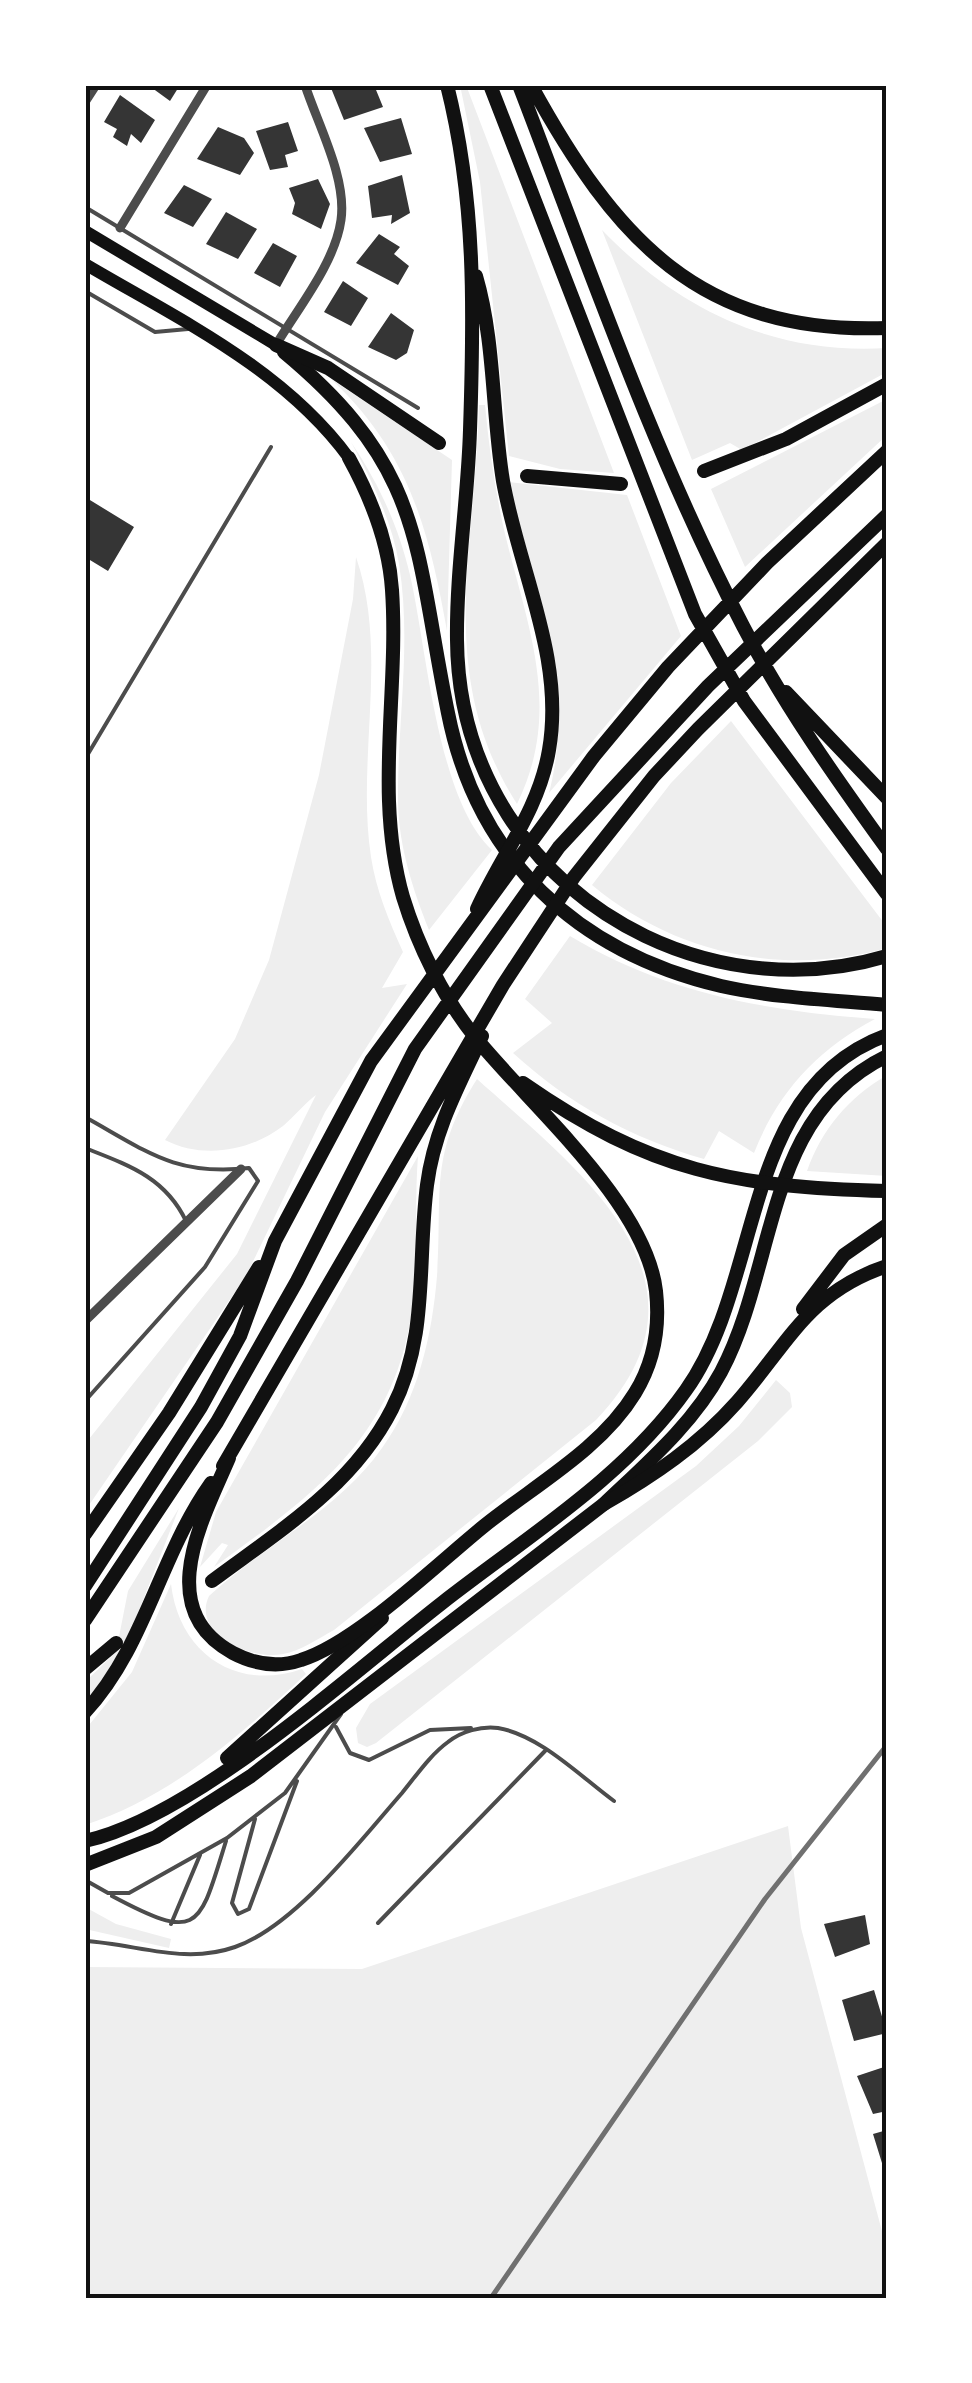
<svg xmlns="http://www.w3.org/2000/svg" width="972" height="2383" font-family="Commissioner,sans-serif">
<rect width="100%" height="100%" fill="#fff"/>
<path fill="#eee" d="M 460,85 L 466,85 L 614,473 L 560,469 L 509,456 L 480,182 Z
M 602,230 C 679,310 774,355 887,348 L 887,372 L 742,450 L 730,443 L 692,460 Z
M 331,379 L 452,460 L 447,631 C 429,530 409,452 331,379 Z
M 887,399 L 887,435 L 745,567 L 711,489 Z
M 479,405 L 485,405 C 489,448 495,491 505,534 C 528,628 563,710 517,804 C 434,674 476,549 479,405 Z
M 351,442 C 379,484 398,525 410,575 C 427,649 437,799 492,850 L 429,930 C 413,890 399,847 398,803 C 397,723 412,644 399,564 C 392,521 372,481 351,442 Z
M 507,482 L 627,495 L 681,636 L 549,793 C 577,685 536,586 507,482 Z
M 356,557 C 389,653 356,758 371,857 C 376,890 389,921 403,952 L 382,988 L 407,984 L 325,1112 L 246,1276 L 85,1511 L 85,1444 L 237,1254 L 316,1095 C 306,1102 294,1117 283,1126 C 249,1152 202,1159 165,1140 L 235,1039 L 269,960 L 319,775 L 353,599 Z
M 731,721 L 887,927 L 887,948 C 783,977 675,954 592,885 L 671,783 Z
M 570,936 C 665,993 765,1011 875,1019 C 817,1050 778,1092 754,1153 L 719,1131 L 704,1159 C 631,1138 569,1104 513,1053 L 552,1023 L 525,999 Z
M 887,1075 L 887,1176 L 807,1171 C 822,1129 848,1098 887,1075 Z
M 477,1079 C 576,1168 730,1280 596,1420 L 334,1630 C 317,1639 301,1651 283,1654 C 252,1661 191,1634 209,1596 C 265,1544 338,1511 382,1448 C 418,1398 432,1336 437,1276 C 443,1192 428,1156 477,1079 Z
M 418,1156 C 414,1207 419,1258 412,1309 C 395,1438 312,1496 214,1567 L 228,1545 L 222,1543 L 200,1567 L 216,1512 Z
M 776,1380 L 790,1393 L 792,1407 L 758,1441 L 376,1743 L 367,1747 L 358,1743 L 356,1728 L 370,1704 L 696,1466 L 739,1426 Z
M 179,1508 L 122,1654 L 85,1702 L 85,1682 L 116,1652 L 128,1591 Z
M 171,1584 C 179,1653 236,1692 302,1669 L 306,1674 C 241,1735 171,1797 85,1825 L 85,1730 L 132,1672 Z
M 788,1826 L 801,1928 L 887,2250 L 887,2298 L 85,2298 L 85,1967 L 362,1969 Z
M 85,1907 L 116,1924 L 171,1939 L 169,1948 L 85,1929 Z"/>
<path fill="#353535" d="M 148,85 L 180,85 L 170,101 Z
M 338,85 L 374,85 L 383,107 L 344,120 L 331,88 Z
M 120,95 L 155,120 L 141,143 L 131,134 L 127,146 L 113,137 L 117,129 L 104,122 Z
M 401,118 L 412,154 L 380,162 L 364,128 Z
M 288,122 L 298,151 L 285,155 L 288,167 L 270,170 L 256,131 Z
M 218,127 L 244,138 L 254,153 L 240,175 L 197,159 Z
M 402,175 L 410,213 L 391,224 L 392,215 L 372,218 L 368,186 Z
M 318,179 L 330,204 L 321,229 L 292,214 L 295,203 L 289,188 Z
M 184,185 L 212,199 L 193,227 L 164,213 Z
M 226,212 L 257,229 L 238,259 L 206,244 Z
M 379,234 L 400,247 L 394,254 L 409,266 L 398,285 L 356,263 Z
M 273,243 L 297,256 L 280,287 L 254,273 Z
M 343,281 L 368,298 L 351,326 L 324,312 Z
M 391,313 L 414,330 L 407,353 L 396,360 L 368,347 Z
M 85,497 L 134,527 L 108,571 L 85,557 Z
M 865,1915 L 870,1944 L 835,1957 L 824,1924 Z
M 874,1990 L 887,2033 L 854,2041 L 842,2000 Z
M 887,2066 L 887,2111 L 873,2114 L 857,2076 Z
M 887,2130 L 887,2176 L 886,2176 L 873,2134 Z"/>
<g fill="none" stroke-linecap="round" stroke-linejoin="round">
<path stroke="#4c4c4c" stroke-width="4" d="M 85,207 L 418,408
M 85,291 L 155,332 L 188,329
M 85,759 L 271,447
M 85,1117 C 148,1152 175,1176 249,1168 L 258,1181 L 205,1267 L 85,1401
M 85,1148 C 128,1165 165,1177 186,1221
M 336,1727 L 350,1753 L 369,1760 L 430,1730 L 471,1728
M 255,1819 L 232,1903 L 238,1914 L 249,1909 L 297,1781
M 85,1880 L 108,1893 L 129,1893 L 227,1838 L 285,1793 L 341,1714
M 112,1896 C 200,1943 199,1928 226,1841
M 378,1923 L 545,1751
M 171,1924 L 200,1855
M 85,1941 C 137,1944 184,1965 235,1947 C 295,1926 360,1841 402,1793 C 416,1776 430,1755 448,1742 C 462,1731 481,1726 498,1728 C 540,1735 581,1777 614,1801"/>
<path stroke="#4c4c4c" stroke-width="9" d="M 85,102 L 96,85
M 120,228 L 207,85
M 276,345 C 298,308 335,263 341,220 C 347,178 318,125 305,85
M 85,1321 L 241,1169"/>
<path stroke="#111" stroke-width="12" d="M 85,231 L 276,345
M 85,264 C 178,319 283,368 349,458"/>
<path stroke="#111" stroke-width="14" d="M 284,352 C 426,470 414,546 448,713 C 477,859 577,952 721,986 C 775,998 832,1000 887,1005
M 227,1758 L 382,1618
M 85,1841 C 194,1817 351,1674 442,1603 C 525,1538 624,1478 686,1390 C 765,1279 739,1089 887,1035
M 85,1865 L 156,1837 L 251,1776 L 604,1504 C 646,1464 693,1424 721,1372 C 778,1265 763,1116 887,1056"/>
<path stroke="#111" stroke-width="14" d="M 447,85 C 476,200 474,311 470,430 C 468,500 456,570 457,640 C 458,769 530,880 645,936 C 720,972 807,980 887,956
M 490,85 L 695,614 L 744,701 L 887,894
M 519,85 C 589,267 653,453 743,626 C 784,705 835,777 887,849
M 531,85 C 615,238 699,335 887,328
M 476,276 C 495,341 492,414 503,481 C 519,571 565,658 549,750 C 539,810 501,856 477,909
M 276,345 L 328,368 L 439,443
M 704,471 L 786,439 L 887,384
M 527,476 L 621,484
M 786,692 L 887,798
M 523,1083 C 651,1172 734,1187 887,1191
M 803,1309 L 844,1255 L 887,1225
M 229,1458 C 203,1519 152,1609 233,1653 C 254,1664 278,1668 301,1660 C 356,1643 437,1564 484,1526 C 535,1485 601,1449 635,1393 C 654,1362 660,1327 656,1291 C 646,1203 530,1105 475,1037 C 443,997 418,946 403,897 C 374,796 399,692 392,590 C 389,544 371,498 349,458
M 223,1466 L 503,985 L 574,877 L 654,776 L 698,729 L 887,543
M 604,1504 C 653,1476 699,1445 737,1402 C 788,1344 808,1292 887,1266
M 85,1534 L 169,1413 L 259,1267
M 212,1581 C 279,1531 353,1486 392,1409 C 429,1337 417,1262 427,1185 C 434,1130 459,1085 482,1036
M 85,1586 L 201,1407 L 240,1336 L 275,1241 L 371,1061 L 594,756 L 668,667 L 767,563 L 887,451
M 85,1620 L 217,1422 L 297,1281 L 415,1049 L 559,847 L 708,686 L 887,515
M 85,1669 L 116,1643
M 85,1712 C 146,1646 159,1556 211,1483"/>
<path stroke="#707070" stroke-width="5" d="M 491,2298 L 765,1899 L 887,1745"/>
</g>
<rect width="972" height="2383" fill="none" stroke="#ffffff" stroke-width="175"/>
<rect x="88" y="88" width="796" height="2208" fill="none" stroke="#111" stroke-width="4"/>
</svg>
